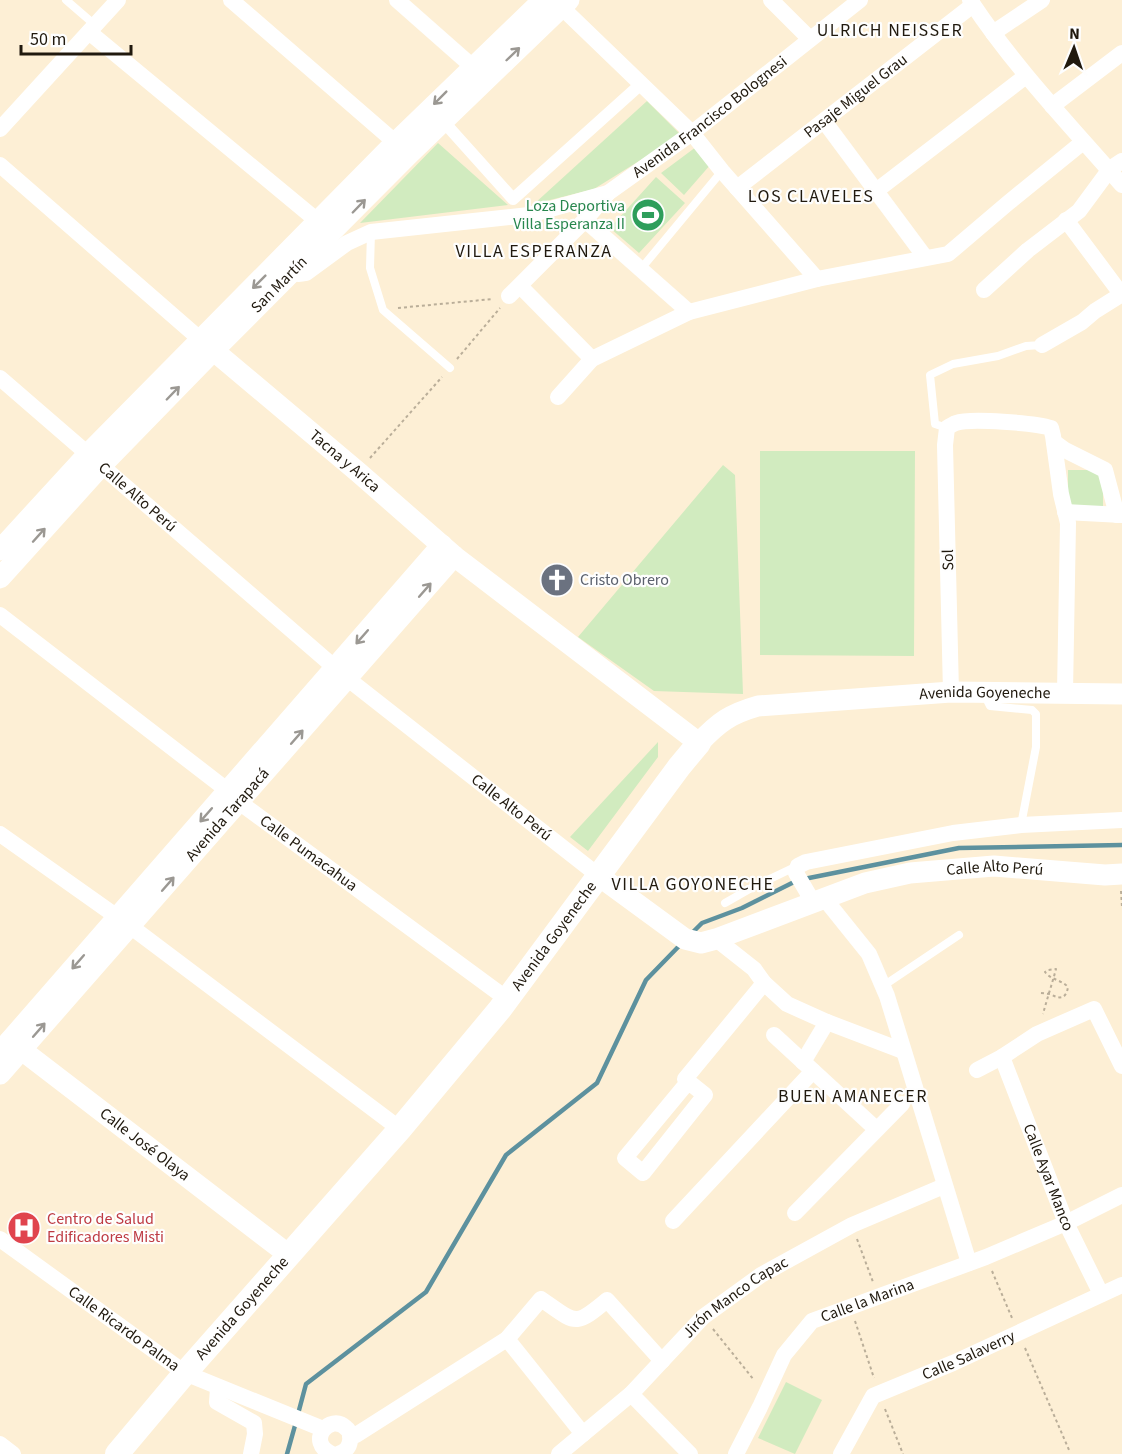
<svg xmlns="http://www.w3.org/2000/svg" width="1122" height="1454" font-family="'Source Sans 3',sans-serif">
<rect width="100%" height="100%" fill="#fdefd5"/>
<path fill="#d1ebbf" d="M 647,101 L 681,135 L 594,189 L 534,204 Z
M 438,143 L 508,205 L 360,223 Z
M 696,147 L 711,164 L 684,195 L 661,173 Z
M 656,177 L 685,203 L 639,253 L 610,228 Z
M 760,451 L 915,451 L 914,656 L 760,655 Z
M 723,465 L 735,475 L 743,694 L 654,691 L 578,637 Z
M 1068,470 L 1103,470 L 1103,511 L 1068,511 Z
M 658,742 L 658,757 L 588,851 L 570,837 Z
M 786,1382 L 822,1400 L 795,1454 L 758,1438 Z"/>
<g fill="none" stroke-linecap="round" stroke-linejoin="round">
<path stroke="#5d919e" stroke-width="4.5" d="M 804,879 L 959,848 L 1122,845
M 691,934 L 702,923 L 742,908 L 796,881
M 298,1414 L 306,1384 L 426,1292 L 506,1155 L 597,1083 L 646,980 L 681,944
M 287,1454 L 296,1422"/>
<path stroke="#baae99" stroke-width="2" stroke-dasharray="3 3" stroke-linecap="butt" d="M 398,308 L 493,299
M 457,359 L 500,308
M 370,458 L 442,377
M 1121,891 L 1122,907
M 1041,993 L 1050,994 C 1059,999 1066,1000 1068,987 C 1062,980 1051,980 1045,972 L 1048,970 L 1056,969 C 1052,984 1047,999 1043,1014
M 857,1239 L 873,1282
M 992,1271 L 1012,1318
M 855,1321 L 874,1378
M 713,1329 L 754,1380
M 1025,1348 L 1069,1450
M 885,1409 L 903,1454"/>
<path stroke="#fff" stroke-width="8" d="M 66,0 L 95,25
M 371,232 L 370,268 L 383,310 L 450,368
M 640,270 L 722,171
M 947,428 L 935,424 L 930,375 L 953,364 L 998,356 L 1026,346 L 1042,345
M 988,693 L 988,702 L 990,706 L 1032,710 L 1036,714 L 1036,747 L 1021,825
M 725,903 L 753,887 L 797,866
M 883,986 L 959,935"/>
<path stroke="#fff" stroke-width="12" d="M 443,121 L 513,199 L 641,84"/>
<g stroke="#fff" stroke-width="16">
<path d="M 231,0 L 403,149"/>
<path d="M 397,0 L 482,75"/>
<path d="M 554,0 L 692,133 L 722,171 L 817,279"/>
<path d="M 771,0 L 810,39"/>
<path d="M 970,0 C 1014,67 1070,125 1122,185"/>
<path d="M 89,32 L 326,228"/>
<path d="M 993,33 L 1042,0"/>
<path d="M 1052,106 L 1122,53"/>
<path d="M 824,121 L 925,257"/>
<path d="M 0,129 L 118,0"/>
<path d="M 0,165 L 201,340"/>
<path id="s1" d="M 737,188 L 973,5"/>
<path d="M 876,191 L 1026,76"/>
<path d="M 585,220 L 689,312"/>
<path d="M 1066,220 L 1122,295"/>
<path id="s2" d="M 287,268 C 293,274 297,275 306,273 L 347,243 L 371,232 L 529,215 L 608,193 L 692,133 L 860,0"/>
<path d="M 520,286 L 592,359"/>
<path d="M 984,290 L 1028,250 L 1079,211 L 1110,169 L 1122,161"/>
<path d="M 509,296 L 585,220 L 608,193"/>
<path d="M 1042,345 L 1082,322 L 1095,311 L 1122,294"/>
<path id="s3" d="M 0,378 L 348,679 L 599,876"/>
<path d="M 558,397 L 592,359 L 689,312 L 817,279 L 948,254 L 1008,203 L 1083,142"/>
<path d="M 1054,442 L 1065,450 L 1105,470 L 1117,515"/>
<path d="M 1065,512 L 1122,515"/>
<path id="s4" d="M 0,615 L 227,790 L 239,802 L 507,999"/>
<path d="M 951,692 L 945,445 L 947,428 C 950,426 953,424 956,423 C 970,418 1036,423 1051,428 L 1053,436 L 1061,494 L 1068,523 L 1065,692"/>
<path d="M 0,834 L 130,926 L 400,1129"/>
<path d="M 824,898 L 869,954 L 887,996 L 969,1263"/>
<path d="M 813,902 L 796,873 L 798,866 L 806,862 L 953,833 L 1021,825 L 1122,820"/>
<path d="M 716,939 L 754,969 L 764,983 L 787,1004 L 827,1022 L 903,1051"/>
<path d="M 774,1035 L 876,1129"/>
<path id="s5" d="M 1002,1057 L 1066,1223 L 1101,1294"/>
<path d="M 803,1062 L 827,1022"/>
<path d="M 977,1070 L 1002,1057 L 1037,1034 L 1094,1009 L 1122,1066"/>
<path d="M 688,1082 L 625,1158 L 643,1173 L 705,1095 L 685,1079 L 764,983"/>
<path d="M 795,1213 L 902,1104"/>
<path d="M 673,1221 L 813,1071"/>
<path id="s6" d="M 0,1239 L 185,1373 L 323,1429"/>
<path d="M 507,1339 L 583,1434"/>
<path d="M 218,1388 L 217,1402 L 254,1423 L 255,1434 L 251,1454"/>
<path d="M 631,1394 L 690,1454"/>
<path d="M 350,1436 L 356,1435 L 507,1339 L 541,1299 C 576,1323 574,1328 607,1300 L 662,1361"/>
<path d="M 0,1444 L 13,1454"/>
<path d="M 332,1454 C 305,1442 330,1412 346,1428 C 350,1431 351,1437 350,1441 C 349,1449 344,1452 338,1454"/>
<path id="s7" d="M 559,1454 L 631,1394 L 703,1317 L 761,1275 L 852,1225 L 944,1186"/>
<path id="s8" d="M 736,1454 L 760,1407 L 784,1355 L 812,1321 L 986,1257 L 1066,1223 L 1122,1195"/>
<path id="s9" d="M 841,1454 L 873,1396 L 953,1363 L 1122,1285"/>
</g>
<g stroke="#fff" stroke-width="21">
<path id="s10" d="M 201,340 L 358,472 L 454,556 L 699,743 C 719,722 730,714 758,706 L 951,692 L 1122,694"/>
<path d="M 0,550 L 87,455 L 396,142 L 543,0"/>
<path id="s11" d="M 0,578 L 101,466 L 213,351 L 409,154 L 569,0"/>
<path id="s12" d="M 599,876 L 685,939 L 701,943 L 716,939 L 865,883 L 910,873 L 994,866 L 1105,875 L 1122,874"/>
<path id="s13" d="M 10,1041 L 289,1255"/>
<path d="M 0,1052 L 442,545"/>
<path id="s14" d="M 0,1074 L 454,556"/>
</g>
<path stroke="#fff" stroke-width="24" id="s15" d="M 117,1454 L 185,1373 L 400,1129 L 500,1009 L 679,767 L 699,743"/>
</g>
<defs><path id="oneway-shaft" d="M-6 0H5M1.5-3L5.5 0L1.5 3" fill="none" stroke-width="1.6" stroke-linecap="round" stroke-linejoin="round" transform="scale(1.5)"/></defs>
<g stroke="#9b9893">
<use href="#oneway-shaft" transform="translate(513 54) rotate(-44)"/>
<use href="#oneway-shaft" transform="translate(440 98) rotate(135)"/>
<use href="#oneway-shaft" transform="translate(359 206) rotate(-46)"/>
<use href="#oneway-shaft" transform="translate(259 282) rotate(135)"/>
<use href="#oneway-shaft" transform="translate(173 393) rotate(-46)"/>
<use href="#oneway-shaft" transform="translate(39 535) rotate(-48)"/>
<use href="#oneway-shaft" transform="translate(425 590) rotate(-49)"/>
<use href="#oneway-shaft" transform="translate(362 637) rotate(131)"/>
<use href="#oneway-shaft" transform="translate(297 737) rotate(-49)"/>
<use href="#oneway-shaft" transform="translate(206 815) rotate(131)"/>
<use href="#oneway-shaft" transform="translate(168 884) rotate(-49)"/>
<use href="#oneway-shaft" transform="translate(78 962) rotate(131)"/>
<use href="#oneway-shaft" transform="translate(39 1030) rotate(-49)"/>
</g>
<defs>
<symbol id="stadium-disc" viewBox="-11 -11 22 22"><circle r="9.5" fill="#2e9e5b" stroke="#fefefe"/><path d="M0-5a6.5 5 0 1 0 0 10a6.5 5 0 1 0 0-10ZM-3.5-1.8h7v3.6h-7Z" fill="#fff"/></symbol>
<symbol id="church-disc" viewBox="-11 -11 22 22"><circle r="9.5" fill="#6b7280" stroke="#fefefe"/><path d="M-1.2-6h2.4v3.5h3.3v2.4h-3.3V6h-2.4V-.1h-3.3v-2.4h3.3Z" fill="#fff"/></symbol>
<symbol id="hospital-disc" viewBox="-11 -11 22 22"><circle r="9.5" fill="#e0444e" stroke="#fefefe"/><path d="M-5-5h3v3.5h4V-5h3V5h-3V1.5h-4V5h-3Z" fill="#fff"/></symbol>
</defs>
<g fill-rule="evenodd">
<use href="#stadium-disc" x="629" y="196" width="38" height="38"/>
<use href="#church-disc" x="538" y="561" width="38" height="38"/>
<use href="#hospital-disc" x="5" y="1209" width="38" height="38"/>
</g>
<g text-anchor="middle" dominant-baseline="central" stroke-width="4.5" stroke-linejoin="round" paint-order="stroke">
<g font-size="16" fill="#20190e" stroke="#fefefe">
<text stroke="none"><textPath href="#s1" startOffset="150">Pasaje Miguel Grau</textPath></text>
<text stroke="none"><textPath href="#s2" startOffset="466">Avenida Francisco Bolognesi</textPath></text>
<text stroke="none"><textPath href="#s11" startOffset="405">San Martín</textPath></text>
<text stroke="none"><textPath href="#s10" startOffset="188">Tacna y Arica</textPath></text>
<text stroke="none"><textPath href="#s3" startOffset="182">Calle Alto Perú</textPath></text>
<text transform="translate(948 560) rotate(-91)">Sol</text>
<text stroke="none"><textPath href="#s10" startOffset="939">Avenida Goyeneche</textPath></text>
<text stroke="none"><textPath href="#s3" startOffset="668">Calle Alto Perú</textPath></text>
<text stroke="none"><textPath href="#s14" startOffset="345">Avenida Tarapacá</textPath></text>
<text stroke="none"><textPath href="#s4" startOffset="390">Calle Pumacahua</textPath></text>
<text stroke="none"><textPath href="#s12" startOffset="429">Calle Alto Perú</textPath></text>
<text stroke="none"><textPath href="#s15" startOffset="678">Avenida Goyeneche</textPath></text>
<text stroke="none"><textPath href="#s13" startOffset="170">Calle José Olaya</textPath></text>
<text stroke="none"><textPath href="#s5" startOffset="129">Calle Ayar Manco</textPath></text>
<text stroke="none"><textPath href="#s7" startOffset="237">Jirón Manco Capac</textPath></text>
<text stroke="none"><textPath href="#s8" startOffset="213">Calle la Marina</textPath></text>
<text stroke="none"><textPath href="#s15" startOffset="192">Avenida Goyeneche</textPath></text>
<text stroke="none"><textPath href="#s6" startOffset="153">Calle Ricardo Palma</textPath></text>
<text stroke="none"><textPath href="#s9" startOffset="170">Calle Salaverry</textPath></text>
</g>
<g font-size="16" fill="#27864d" stroke="#fefefe" text-anchor="end">
<text x="625" y="206">Loza Deportiva<tspan x="625" dy="18">Villa Esperanza II</tspan></text>
</g>
<g font-size="16" fill="#5b616d" stroke="#fefefe" text-anchor="start">
<text x="580" y="580">Cristo Obrero</text>
</g>
<g font-size="16" fill="#be3a42" stroke="#fefefe" text-anchor="start">
<text x="47" y="1219">Centro de Salud<tspan x="47" dy="18">Edificadores Misti</tspan></text>
</g>
<g font-size="18" letter-spacing="1.5" fill="#20190e" stroke="#fefefe">
<text x="890" y="30">ULRICH NEISSER</text>
<text x="811" y="196">LOS CLAVELES</text>
<text x="534" y="251">VILLA ESPERANZA</text>
<text x="693" y="884">VILLA GOYONECHE</text>
<text x="853" y="1096">BUEN AMANECER</text>
</g>
</g>
<g transform="translate(1074 48) rotate(2)" stroke="#fefefe" stroke-width="4.5" paint-order="stroke">
<path d="M0-4.5L10 22L0 15L-10 22Z" fill="#20190e"/>
<text y="-9" font-size="16" font-weight="bold" text-anchor="middle" fill="#20190e">N</text>
</g>
<path d="M21 45v9h110v-9" fill="none" stroke="#20190e" stroke-width="3"/>
<text x="30" y="45" font-size="18" fill="#20190e" stroke="#fefefe" stroke-width="4.5" paint-order="stroke">50 m</text>
</svg>
